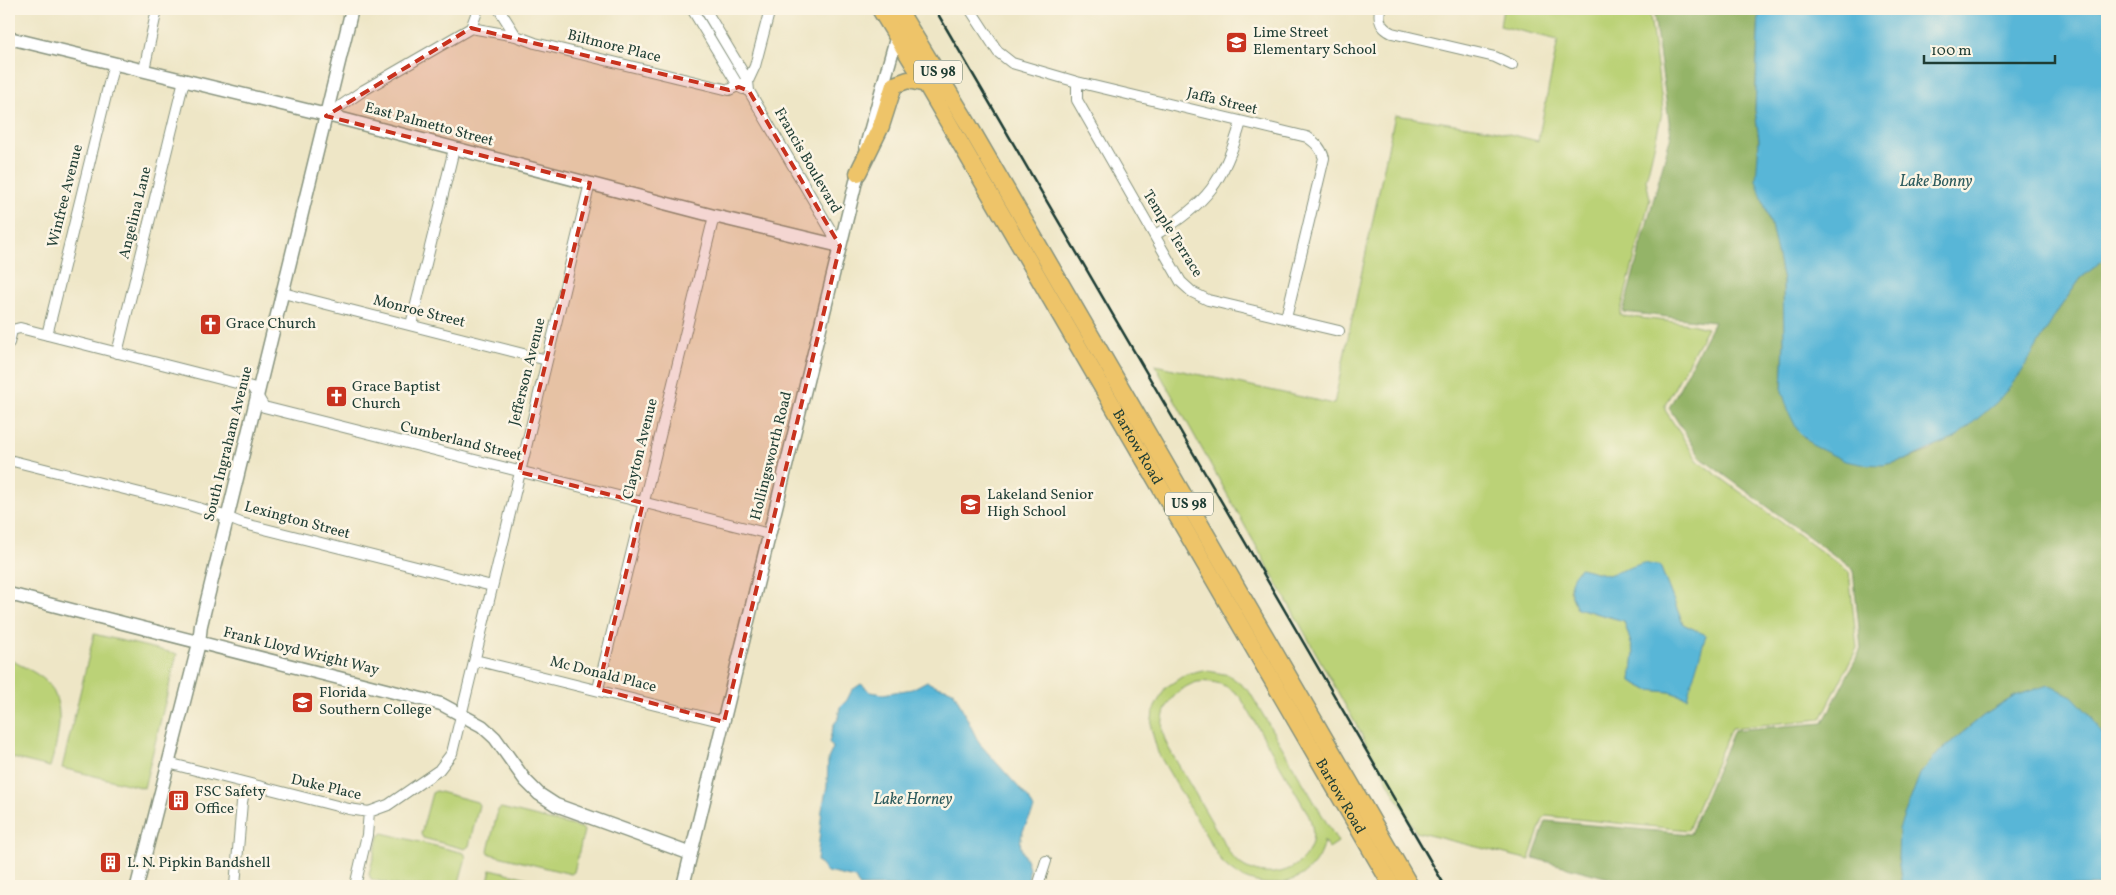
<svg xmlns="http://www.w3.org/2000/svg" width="2116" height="895" font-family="Vollkorn,serif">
<rect width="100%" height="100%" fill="#fcf5e5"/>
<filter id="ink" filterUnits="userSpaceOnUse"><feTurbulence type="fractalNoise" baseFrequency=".02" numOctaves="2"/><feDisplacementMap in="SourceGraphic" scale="10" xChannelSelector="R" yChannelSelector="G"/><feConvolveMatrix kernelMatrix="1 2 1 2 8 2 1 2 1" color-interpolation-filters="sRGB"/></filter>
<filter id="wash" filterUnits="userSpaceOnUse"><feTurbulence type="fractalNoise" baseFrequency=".0096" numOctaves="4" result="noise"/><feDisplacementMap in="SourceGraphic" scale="20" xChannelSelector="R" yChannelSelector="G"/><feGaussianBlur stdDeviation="1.12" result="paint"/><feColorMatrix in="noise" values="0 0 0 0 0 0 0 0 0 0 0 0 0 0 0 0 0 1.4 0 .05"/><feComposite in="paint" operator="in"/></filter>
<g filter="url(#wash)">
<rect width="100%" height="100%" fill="#eee6c6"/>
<path fill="#bbd277" stroke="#6d8856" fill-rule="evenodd" d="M 1503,9 L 1649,9 L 1663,109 L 1646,180 L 1650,199 L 1620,314 L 1623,316 L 1691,324 L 1707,328 L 1665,405 L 1665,410 L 1698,461 L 1849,572 L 1857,648 L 1821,719 L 1731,728 L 1688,830 L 1546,816 L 1543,819 L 1530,856 L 1530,860 L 1416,832 L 1155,365 L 1334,404 L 1395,115 L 1488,129 L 1538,141 L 1558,40 L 1500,26 ZM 1660,566 L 1683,624 L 1696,630 L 1687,698 L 1670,692 L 1648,690 L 1631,681 L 1634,653 L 1624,621 L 1577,608 L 1569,590 L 1580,568 L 1608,575 Z
M 94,634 L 177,654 L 144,788 L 62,768 Z
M 9,659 C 23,667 42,674 51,687 C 66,711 57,743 50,767 L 9,757 Z
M 1203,670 L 1229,675 L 1249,691 L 1338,842 L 1329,848 L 1324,841 C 1313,893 1251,895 1221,861 L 1158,753 L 1151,728 L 1153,711 L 1165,688 L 1186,674 ZM 1197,682 C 1215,680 1229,685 1241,698 L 1307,812 C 1333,864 1264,895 1231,855 L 1168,747 C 1154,720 1168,691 1197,682 Z
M 436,791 L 477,802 L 479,805 L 469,846 L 465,849 L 423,838 L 421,834 L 432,793 Z
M 501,808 L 582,828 L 584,831 L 574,872 L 571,874 L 490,854 L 488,851 L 498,810 Z
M 383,833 L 464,853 L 466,857 L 458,886 L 398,886 L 371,879 L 369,874 L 379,836 Z
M 491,869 L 547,883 L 546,886 L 487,886 Z"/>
<path fill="#94b468" stroke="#5a784e" d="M 1653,9 L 1759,9 L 1755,110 L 1759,140 L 1757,180 L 1771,225 L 1783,280 L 1784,341 L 1782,391 L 1883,465 L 1905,460 L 1932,450 L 2059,309 L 2081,278 L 2107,257 L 2107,741 L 2090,715 L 2015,696 L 1983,716 L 1940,751 L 1898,858 L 1902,886 L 1639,886 L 1533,858 L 1546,821 L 1690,834 L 1734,730 L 1823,723 L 1861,649 L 1853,569 L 1701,458 L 1669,408 L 1714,322 L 1623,312 L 1671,135 Z"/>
<path fill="#58b6d7" stroke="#3c7a86" d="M 1759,9 L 2107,9 L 2107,257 L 2081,278 L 2059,309 L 2021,373 L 1997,402 L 1955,438 L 1905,460 L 1883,465 L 1861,464 L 1845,461 L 1812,445 L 1798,431 L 1789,413 L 1782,391 L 1784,341 L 1783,280 L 1771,225 L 1756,180 L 1759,140 L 1755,110 Z
M 1643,563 L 1660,566 L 1683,624 L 1706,635 L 1687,698 L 1670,692 L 1648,690 L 1631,681 L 1634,653 L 1624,621 L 1577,608 C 1569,590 1566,584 1580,568 L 1608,575 Z
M 927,681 C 934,688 946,686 954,692 L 979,743 L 1029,799 L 1034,809 C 1030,819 1023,827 1021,838 C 1017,856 1036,859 1026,886 L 859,886 L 855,878 L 827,872 L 817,861 L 822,810 L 827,786 L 828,759 L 833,748 L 829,742 L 834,724 L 838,719 L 840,707 L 847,700 L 852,690 L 861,684 L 871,692 L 883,694 L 912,689 Z
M 2048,685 L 2072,696 L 2090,715 L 2107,741 L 2107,886 L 1902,886 L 1898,858 L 1899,829 L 1920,774 L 1940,751 L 1983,716 L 2015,696 Z"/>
</g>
<g filter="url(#ink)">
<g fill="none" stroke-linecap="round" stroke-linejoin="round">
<defs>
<path id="minor" d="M 499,9 L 516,36
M 692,9 L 739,87 L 743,89
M 705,9 L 748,81 L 749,91 L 840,246
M 970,9 L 998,52 L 1012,63 L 1077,82 L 1307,137 C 1316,143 1321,148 1324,158 L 1286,318
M 1380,9 C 1378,21 1381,28 1392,33 L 1495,57 L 1512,65
M 471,28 L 478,9
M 144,70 L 157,9
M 1077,82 L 1077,100 L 1181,282 L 1192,292 L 1208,300 L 1339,331
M 326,116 L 364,90 L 471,28 L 516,36 L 535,43 L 729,90 L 748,81 L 755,66 L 770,9
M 1155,235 C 1207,204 1224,181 1241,122
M 283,293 L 547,360
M 411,325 L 454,149
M 47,335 L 114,63
M 9,343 L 12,330 L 20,328 L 252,387 L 264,407 L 769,534
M 117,353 L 184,80
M 9,460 L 192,506 L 221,515 L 241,523 L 492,586
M 475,660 L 724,722
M 598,689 L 714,216
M 168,763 L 349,809 L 369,812 L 388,805 L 439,770 L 452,753 L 590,183
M 235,886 L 242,802 L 246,784
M 355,886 L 367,835 L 369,812
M 1038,886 L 1046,861"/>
<path id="tertiary" d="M 9,38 L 331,116 L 714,216 L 840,246
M 866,146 L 897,35
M 9,594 L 441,704 L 482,726 L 495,738 L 525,780 L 539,794 L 556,805 L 691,854
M 137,886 L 199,643 L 201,625 L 352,9
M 683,886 L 860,165"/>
<g id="primary">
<path id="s1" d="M 880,9 L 926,84 L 1392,886"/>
<path d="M 898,9 L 967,122 L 1410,886"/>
<path d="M 858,173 L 881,126 L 894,85 L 908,80 L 926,84"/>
</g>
</defs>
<use href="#minor" stroke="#86927d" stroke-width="12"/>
<use href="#tertiary" stroke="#86927d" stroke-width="15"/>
<use href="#primary" stroke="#86927d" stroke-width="19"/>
<use href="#minor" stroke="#fff" stroke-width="10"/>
<use href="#tertiary" stroke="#fff" stroke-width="12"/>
<use href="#primary" stroke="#eec469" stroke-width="16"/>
<path stroke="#1f3d34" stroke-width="2.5" d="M 935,9 L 1445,886"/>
</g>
</g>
<path fill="#c8321e" fill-opacity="0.2" stroke="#c8321e" stroke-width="4" stroke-dasharray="10 6" stroke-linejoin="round" d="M 471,28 L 729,90 L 739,87 L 749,91 L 840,246 L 724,722 L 598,689 L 643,503 L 519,472 L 590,183 L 326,116 Z"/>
<defs>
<symbol id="school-square" viewBox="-11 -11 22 22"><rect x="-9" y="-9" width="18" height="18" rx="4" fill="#c8321e" stroke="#fcf5e5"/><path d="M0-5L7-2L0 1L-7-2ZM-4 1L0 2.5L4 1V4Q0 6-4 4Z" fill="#fff"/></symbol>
<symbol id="church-square" viewBox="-11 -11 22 22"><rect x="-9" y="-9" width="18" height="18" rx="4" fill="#c8321e" stroke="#fcf5e5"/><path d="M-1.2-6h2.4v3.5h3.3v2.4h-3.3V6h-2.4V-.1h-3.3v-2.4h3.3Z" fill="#fff"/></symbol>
<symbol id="university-square" viewBox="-11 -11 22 22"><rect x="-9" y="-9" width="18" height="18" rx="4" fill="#c8321e" stroke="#fcf5e5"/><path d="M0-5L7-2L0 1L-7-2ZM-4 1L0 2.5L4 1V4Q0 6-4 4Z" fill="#fff"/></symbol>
<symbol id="building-square" viewBox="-11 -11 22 22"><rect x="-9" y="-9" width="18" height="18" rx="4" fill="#c8321e" stroke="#fcf5e5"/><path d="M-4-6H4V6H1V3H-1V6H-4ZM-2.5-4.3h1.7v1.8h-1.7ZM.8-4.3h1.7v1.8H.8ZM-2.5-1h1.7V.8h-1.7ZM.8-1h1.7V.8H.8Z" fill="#fff"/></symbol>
</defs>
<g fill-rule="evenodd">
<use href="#school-square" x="1224" y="30" width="25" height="25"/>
<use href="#church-square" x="198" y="312" width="25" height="25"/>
<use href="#church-square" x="324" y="384" width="25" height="25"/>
<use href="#school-square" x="958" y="492" width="25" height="25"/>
<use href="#university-square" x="290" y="690" width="25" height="25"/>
<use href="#building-square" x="166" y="788" width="25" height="25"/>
<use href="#building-square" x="98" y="850" width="25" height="25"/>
</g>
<g text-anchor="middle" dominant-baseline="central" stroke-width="5" stroke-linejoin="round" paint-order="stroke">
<g fill="#fcf5e5" stroke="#617469" stroke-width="1">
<rect x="914" y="60.5" width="48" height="23" rx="4"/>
<rect x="1165" y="492.5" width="48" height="23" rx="4"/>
</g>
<g font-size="14" font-weight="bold" fill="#1f3d34">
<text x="938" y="72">US 98</text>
<text x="1189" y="504">US 98</text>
</g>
<g font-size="15" fill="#1f3d34" stroke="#fcf5e5" text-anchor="start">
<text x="1253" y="33">Lime Street<tspan x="1253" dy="17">Elementary School</tspan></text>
<text x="226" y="324">Grace Church</text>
<text x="352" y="387">Grace Baptist<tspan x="352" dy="17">Church</tspan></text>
<text x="987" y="495">Lakeland Senior<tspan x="987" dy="17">High School</tspan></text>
<text x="319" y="693">Florida<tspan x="319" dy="17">Southern College</tspan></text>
<text x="195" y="792">FSC Safety<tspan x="195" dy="17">Office</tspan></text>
<text x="127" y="863">L. N. Pipkin Bandshell</text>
</g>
<g font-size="15" fill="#1f3d34" stroke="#fcf5e5">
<text transform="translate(614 47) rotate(14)">Biltmore Place</text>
<text transform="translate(1222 102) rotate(14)">Jaffa Street</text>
<text transform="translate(429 125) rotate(15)">East Palmetto Street</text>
<text transform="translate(807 161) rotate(60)">Francis Boulevard</text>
<text transform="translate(66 196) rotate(-76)">Winfree Avenue</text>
<text transform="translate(136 213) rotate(-76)">Angelina Lane</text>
<text transform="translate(1172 234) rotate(58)">Temple Terrace</text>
<text transform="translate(419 312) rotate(14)">Monroe Street</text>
<text transform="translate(528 372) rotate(-76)">Jefferson Avenue</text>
<text transform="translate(461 442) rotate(14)">Cumberland Street</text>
<text transform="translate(229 444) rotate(-76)">South Ingraham Avenue</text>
<text stroke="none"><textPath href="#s1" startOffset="508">Bartow Road</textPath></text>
<text transform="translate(641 449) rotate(-76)">Clayton Avenue</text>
<text transform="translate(772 456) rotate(-76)">Hollingsworth Road</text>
<text transform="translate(297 521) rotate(15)">Lexington Street</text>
<text transform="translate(301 652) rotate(14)">Frank Lloyd Wright Way</text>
<text transform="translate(603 675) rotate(14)">Mc Donald Place</text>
<text transform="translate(326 788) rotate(13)">Duke Place</text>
<text stroke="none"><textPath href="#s1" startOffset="912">Bartow Road</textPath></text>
</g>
<g font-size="16" font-style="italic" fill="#2d5b5d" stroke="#fcf5e5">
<text x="1936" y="182">Lake Bonny</text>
<text x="913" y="800">Lake Horney</text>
</g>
</g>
<rect width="2116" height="895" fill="none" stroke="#fcf5e5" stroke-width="30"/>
<path d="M1924 55v8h131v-8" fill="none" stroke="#1f3d34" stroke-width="2.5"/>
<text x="1931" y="55" font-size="15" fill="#1f3d34" stroke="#fcf5e5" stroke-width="4" paint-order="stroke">100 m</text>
</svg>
